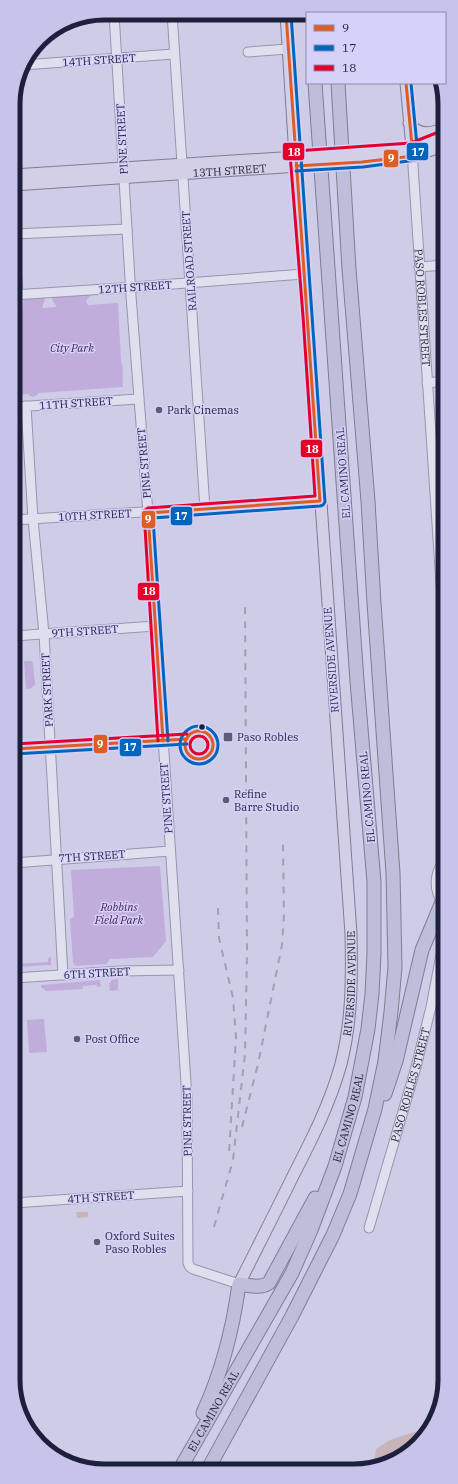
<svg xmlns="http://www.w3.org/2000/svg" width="458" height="1484" font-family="'IBM Plex Serif',serif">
<rect width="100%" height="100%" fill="#cfcce7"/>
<path fill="#c0addb" d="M 87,293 L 90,296 L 86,301 L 88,305 L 118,303 L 121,361 C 124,367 122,380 123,387 L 39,393 L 34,397 L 30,396 L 28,394 L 14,395 L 13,306 L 16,309 L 22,309 L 24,298 L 46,296 L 42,308 L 57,307 L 52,300 L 54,295 Z
M 14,419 L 17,421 L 18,448 L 14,449 Z
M 24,661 L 31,661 L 33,663 L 35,685 L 33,686 L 32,688 L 26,689 Z
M 160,866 L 166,941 L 153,957 L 110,959 L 106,964 L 76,966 L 73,963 L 70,919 L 74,917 L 71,870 Z
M 51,957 L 51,965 L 14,967 L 14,964 L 48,962 L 48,958 Z
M 118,979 L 118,990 L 110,991 L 109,983 L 111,982 L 111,980 Z
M 100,980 L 101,986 L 99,987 L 97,987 L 97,985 L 83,986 L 83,989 L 46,991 L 41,987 L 41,985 Z
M 44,1019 L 47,1052 L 29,1053 L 27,1020 Z"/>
<path fill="#c7b3b8" d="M 76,1212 L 88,1212 L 88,1217 L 77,1218 Z
M 417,1431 L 426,1431 L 422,1440 L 372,1469 L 368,1469 L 375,1458 L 376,1449 L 390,1440 Z"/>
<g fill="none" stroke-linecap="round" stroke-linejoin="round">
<defs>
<g id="minor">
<path d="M 114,13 L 131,296 L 148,513 L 187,1098 L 188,1263 L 190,1267 L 193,1269 L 239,1284"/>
<path d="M 172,13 L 205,509"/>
<path d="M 248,52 L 288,49"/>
<path d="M 23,65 L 174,54"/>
<path id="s1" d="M 412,151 L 444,628"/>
<path d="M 13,224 L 18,295"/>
<path d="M 14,234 L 127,229"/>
<path d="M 419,267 L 444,265"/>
<path d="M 13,295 L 121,288 L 304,274"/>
<path d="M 427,383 L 444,381"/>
<path d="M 26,406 L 33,519 L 44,634 L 63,975"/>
<path d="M 14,407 L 138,399"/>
<path d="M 14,520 L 320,501"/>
<path d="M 14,636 L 155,626"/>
<path d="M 14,749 L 163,741"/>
<path d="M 444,861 C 434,874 433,891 444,904"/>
<path d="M 14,863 L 170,851"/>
<path d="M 14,978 L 121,971 L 179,970"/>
<path d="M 14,1203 L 188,1191"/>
<path id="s2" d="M 369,1228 L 416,1067 L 431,1007 L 444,939"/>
</g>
<g id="major">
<path d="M 406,83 L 412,148"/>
<path d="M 409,123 C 419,136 430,134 443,129"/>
<path d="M 362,152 C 392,149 416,149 443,135"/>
<path d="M 362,162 L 413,156 L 443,146"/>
<path d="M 13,175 L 313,156"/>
<path id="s3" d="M 13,185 L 314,165"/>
<path id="s4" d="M 239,1284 C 257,1248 275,1213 292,1178 C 311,1141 330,1104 341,1064 C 352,1021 352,978 351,934 L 308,316 L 295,156 L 286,14"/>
</g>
<g id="highway">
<path d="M 385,1094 L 396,1061 L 422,950 L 442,902"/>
<path d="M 203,1413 C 222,1372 233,1328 239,1284 C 249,1285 260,1289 269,1283 L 315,1198"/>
<path id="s5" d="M 180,1469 L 292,1273 L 311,1230 L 335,1166 L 355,1097 L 368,1029 L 372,994 L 374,954 L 374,882 L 357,681 L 315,83"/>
<path d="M 208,1469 L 292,1316 L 333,1235 L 350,1194 L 375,1109 L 385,1061 L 391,1012 L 395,967 L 393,873 L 374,603 L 368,501 L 349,269 L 338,83"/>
</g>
</defs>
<use href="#minor" stroke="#9696ac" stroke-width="11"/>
<use href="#major" stroke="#7e7d91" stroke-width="13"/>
<use href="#highway" stroke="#7e7d91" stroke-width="15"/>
<use href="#minor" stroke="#e0dfee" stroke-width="9"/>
<use href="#major" stroke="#d2cfe6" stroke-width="11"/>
<use href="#highway" stroke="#bebedb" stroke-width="13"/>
<path stroke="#a0a0ae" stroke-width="2" stroke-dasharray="7 7" stroke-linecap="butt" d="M 218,908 L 219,938 L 233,998 L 236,1037 L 229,1153
M 242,1127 L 258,1064 L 282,945 L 284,916 L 283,844
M 214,1227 L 233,1160 L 245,1054 L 247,954 L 245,602"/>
<defs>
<path id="major-bridge" d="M 313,156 L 362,152
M 314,165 L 362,162"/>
</defs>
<use href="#major-bridge" stroke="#7e7d91" stroke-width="13" stroke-linecap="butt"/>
<use href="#major-bridge" stroke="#d2cfe6" stroke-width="11"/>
<defs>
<path id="bus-1" d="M 296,166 L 362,162 L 413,156 L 406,83
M185 745a14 14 0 1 1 28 0a14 14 0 1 1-28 0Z
M 163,741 L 148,513 L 320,501 L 286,14
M 14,749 L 187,739"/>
<path id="bus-2" d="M 296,171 L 363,167 L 416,160 L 418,156 L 411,83
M180 745a19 19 0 1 1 38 0a19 19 0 1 1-38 0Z
M 168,741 L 153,518 L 320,506 L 323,505 L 325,502 L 291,14
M 14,754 L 187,744"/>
<path id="bus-3" d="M190 745a9 9 0 1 1 18 0a9 9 0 1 1-18 0Z
M 158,741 L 144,511 L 148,508 L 315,496 L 303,316 L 290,154 L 295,151 L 411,143 L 441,131
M 14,744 L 187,734"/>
</defs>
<use href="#bus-1" stroke="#d6d1f9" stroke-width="6"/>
<use href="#bus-2" stroke="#d6d1f9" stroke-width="6"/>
<use href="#bus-3" stroke="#d6d1f9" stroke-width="6"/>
<use href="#bus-1" stroke="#dd5e25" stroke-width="3"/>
<use href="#bus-2" stroke="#0065bd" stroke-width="3"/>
<use href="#bus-3" stroke="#e4002b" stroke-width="3"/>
</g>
<g fill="#5b5c78" stroke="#d6d1f9" stroke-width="1.5">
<circle cx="159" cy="410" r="4"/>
<rect x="223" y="732" width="10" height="10" rx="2"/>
<circle cx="226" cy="800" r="4"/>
<circle cx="77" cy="1039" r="4"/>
<circle cx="97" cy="1242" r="4"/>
</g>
<circle fill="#1c203c" stroke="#d6d1f9" stroke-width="1.5" cx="202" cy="727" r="3.5"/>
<g text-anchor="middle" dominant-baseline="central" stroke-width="3" stroke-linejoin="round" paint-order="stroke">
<g font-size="11" fill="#1c203c" stroke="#d6d1f9">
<text transform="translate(99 60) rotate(-4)">14TH STREET</text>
<text transform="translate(122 139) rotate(-93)">PINE STREET</text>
<text stroke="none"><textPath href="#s3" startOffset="217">13TH STREET</textPath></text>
<text transform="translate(189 261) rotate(-94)">RAILROAD STREET</text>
<text transform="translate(135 287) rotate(-4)">12TH STREET</text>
<text stroke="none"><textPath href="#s1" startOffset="157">PASO ROBLES STREET</textPath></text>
<text transform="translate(76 403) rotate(-4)">11TH STREET</text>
<text transform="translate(144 463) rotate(-95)">PINE STREET</text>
<text transform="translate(343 473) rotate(-94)">EL CAMINO REAL</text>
<text transform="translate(95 515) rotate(-3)">10TH STREET</text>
<text transform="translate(85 631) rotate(-4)">9TH STREET</text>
<text transform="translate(331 660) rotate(-94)">RIVERSIDE AVENUE</text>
<text transform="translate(47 690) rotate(-93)">PARK STREET</text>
<text transform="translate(367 797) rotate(-95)">EL CAMINO REAL</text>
<text transform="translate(166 798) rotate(-94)">PINE STREET</text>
<text transform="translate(92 856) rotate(-4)">7TH STREET</text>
<text transform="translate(97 973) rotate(-3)">6TH STREET</text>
<text stroke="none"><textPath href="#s4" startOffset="324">RIVERSIDE AVENUE</textPath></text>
<text stroke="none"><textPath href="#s2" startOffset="149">PASO ROBLES STREET</textPath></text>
<text stroke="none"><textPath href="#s5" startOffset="391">EL CAMINO REAL</textPath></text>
<text transform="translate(187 1121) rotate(-91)">PINE STREET</text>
<text transform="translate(101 1197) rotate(-4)">4TH STREET</text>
<text stroke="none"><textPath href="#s5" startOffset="67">EL CAMINO REAL</textPath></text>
</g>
<g font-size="11" font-style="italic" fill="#47215a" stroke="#d6d1f9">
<text x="72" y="348">City Park</text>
<text x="119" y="907">Robbins<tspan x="119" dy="13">Field Park</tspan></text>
</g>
<g font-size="11" fill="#1c203c" stroke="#d6d1f9" text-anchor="start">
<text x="167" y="410">Park Cinemas</text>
<text x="237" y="737">Paso Robles</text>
<text x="234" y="794">Refine<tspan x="234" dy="13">Barre Studio</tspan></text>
<text x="85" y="1039">Post Office</text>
<text x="105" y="1236">Oxford Suites<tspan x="105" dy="13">Paso Robles</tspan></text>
</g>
</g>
<path d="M0 0H458V1484H0ZM104 20H354A84 84 0 0 1 438 104V1380A84 84 0 0 1 354 1464H104A84 84 0 0 1 20 1380V104A84 84 0 0 1 104 20Z" fill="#c7c3ea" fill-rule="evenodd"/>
<path fill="none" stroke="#1c203c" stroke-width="5" d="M104 20H354A84 84 0 0 1 438 104V1380A84 84 0 0 1 354 1464H104A84 84 0 0 1 20 1380V104A84 84 0 0 1 104 20Z"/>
<g stroke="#d6d1f9" stroke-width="1.5">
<rect x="282" y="142" width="23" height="19" rx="4" fill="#e4002b"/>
<rect x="406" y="142" width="23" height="19" rx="4" fill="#0065bd"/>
<rect x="383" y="149" width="16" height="19" rx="4" fill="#dd5e25"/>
<rect x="300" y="439" width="23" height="19" rx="4" fill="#e4002b"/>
<rect x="170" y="506" width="23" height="20" rx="4" fill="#0065bd"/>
<rect x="141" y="510" width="15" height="19" rx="4" fill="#dd5e25"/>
<rect x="137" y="582" width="23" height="19" rx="4" fill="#e4002b"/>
<rect x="93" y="734" width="15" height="20" rx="4" fill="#dd5e25"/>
<rect x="119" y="738" width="23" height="19" rx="4" fill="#0065bd"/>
</g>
<g font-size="11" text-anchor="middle" font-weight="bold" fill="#fff">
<text x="294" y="156">18</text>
<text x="418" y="156">17</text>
<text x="391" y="162">9</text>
<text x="312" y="453">18</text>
<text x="181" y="520">17</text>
<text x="148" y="523">9</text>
<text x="149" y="595">18</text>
<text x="100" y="748">9</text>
<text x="130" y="751">17</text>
</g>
<rect x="306" y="12" width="140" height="72" fill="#d6d1f9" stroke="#8c8aad"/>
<rect x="314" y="25" width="20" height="6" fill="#dd5e25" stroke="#8c8aad"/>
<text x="342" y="32" font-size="12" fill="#1c203c">9</text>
<rect x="314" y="45" width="20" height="6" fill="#0065bd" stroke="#8c8aad"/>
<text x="342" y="52" font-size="12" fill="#1c203c">17</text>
<rect x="314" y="65" width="20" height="6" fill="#e4002b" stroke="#8c8aad"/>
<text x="342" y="72" font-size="12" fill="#1c203c">18</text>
</svg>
